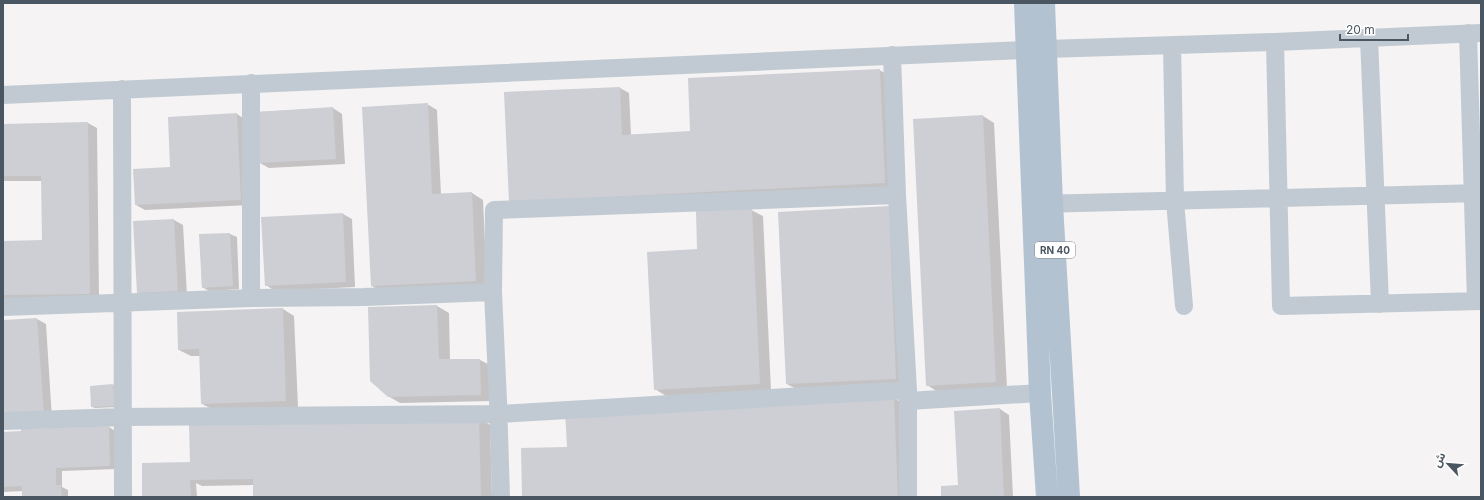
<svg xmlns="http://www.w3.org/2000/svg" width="1484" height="500" font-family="Inter,'Noto Sans Arabic',sans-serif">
<rect width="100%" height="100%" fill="#f5f3f3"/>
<path fill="#0003" d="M 879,70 L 891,76 L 896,189 L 522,208 L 620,88 L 629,93 L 631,135 L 691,132 Z
M 427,104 L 437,110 L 441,195 L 472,193 L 483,200 L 487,287 L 383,292 L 372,286 Z
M 333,108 L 342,114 L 345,164 L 269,168 L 260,163 L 258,112 Z
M 237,114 L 246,120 L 250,205 L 145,210 L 136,205 L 171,168 Z
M 983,116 L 994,123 L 1007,388 L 938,392 L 927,385 Z
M 88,123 L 97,128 L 99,299 L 3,300 L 3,242 L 43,241 L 42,181 L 3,181 L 3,125 Z
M 888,207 L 908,385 L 798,390 L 787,384 Z
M 751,210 L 763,216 L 771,390 L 666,396 L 655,389 L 698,250 Z
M 343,214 L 352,219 L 355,287 L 275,291 L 266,285 L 263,218 Z
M 174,220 L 183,225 L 187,295 L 147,298 L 138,292 L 134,222 Z
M 230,234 L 237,237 L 239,289 L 209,291 L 202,287 L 200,235 Z
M 437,306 L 449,313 L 450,360 L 480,360 L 492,366 L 492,401 L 400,403 L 388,396 L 369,308 Z
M 283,309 L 294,316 L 298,407 L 214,410 L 202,404 L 200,356 L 191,356 L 179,350 Z
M 37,319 L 46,324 L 52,419 L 3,422 L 3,321 Z
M 113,385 L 116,387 L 117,407 L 95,408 L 92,407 L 91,387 Z
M 894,398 L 906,405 L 909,497 L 523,497 L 568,448 Z
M 1000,409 L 1009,415 L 1013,497 L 942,497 L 959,486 Z
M 479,418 L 490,425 L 492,497 L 254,497 L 254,485 L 202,486 L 196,483 L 197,497 L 143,497 L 190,463 Z
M 109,427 L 115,431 L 116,469 L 62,471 L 62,487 L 68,490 L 68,497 L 23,497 L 23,491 L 3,492 L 3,433 Z"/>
<path fill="#cdcfd5" d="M 880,69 L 885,183 L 509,202 L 504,92 L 620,87 L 622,135 L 690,131 L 688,78 Z
M 428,103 L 432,194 L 472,192 L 476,281 L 371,286 L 362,107 Z
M 333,107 L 336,159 L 259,163 L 257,112 Z
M 237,113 L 241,200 L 135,205 L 133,169 L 170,167 L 168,117 Z
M 983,115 L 996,382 L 926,386 L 913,119 Z
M 88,122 L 90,294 L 3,295 L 3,241 L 42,240 L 41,176 L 3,176 L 3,124 Z
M 889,206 L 896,379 L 786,384 L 778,212 Z
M 752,208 L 760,384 L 654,390 L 647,252 L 697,249 L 696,211 Z
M 343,213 L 346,282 L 265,286 L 261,217 Z
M 174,219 L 178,291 L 137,293 L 133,221 Z
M 230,233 L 233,286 L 202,288 L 199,234 Z
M 437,305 L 439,359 L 480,359 L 481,395 L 388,397 L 370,381 L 368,307 Z
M 283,308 L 286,401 L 201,404 L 199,349 L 178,350 L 177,312 Z
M 37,318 L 44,414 L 3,416 L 3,320 Z
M 113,384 L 115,406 L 91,407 L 90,386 Z
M 894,397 L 898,497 L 522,497 L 521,448 L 567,447 L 565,411 Z
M 1000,408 L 1004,497 L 941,497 L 941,486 L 958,485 L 954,411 Z
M 479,417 L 481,497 L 253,497 L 253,479 L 190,480 L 191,497 L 142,497 L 142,463 L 190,462 L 189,425 Z
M 109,426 L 110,466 L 56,468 L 56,485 L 61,485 L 62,497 L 22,497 L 22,486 L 3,487 L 3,432 L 21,431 L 21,429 Z"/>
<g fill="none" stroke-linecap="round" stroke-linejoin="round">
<path stroke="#c1cad2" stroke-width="18" d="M 1468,33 L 1476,301
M 1369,38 L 1380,304
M 1275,42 L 1281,306 L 1481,301
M 1172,45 L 1175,201 L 1184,306
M 892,55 L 897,195 L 908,390 L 908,497
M 251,83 L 251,298
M 122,89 L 123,497
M 3,95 L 1046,49 L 1275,42 L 1481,33
M 1038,204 L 1481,193
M 3,307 L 251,298 L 364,297 L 493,292
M 908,401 L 1040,393
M 3,421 L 122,417 L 498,414 L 908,390
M 501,497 L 498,401 L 493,292 L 494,210 L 897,195"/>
<path stroke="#b3c2d1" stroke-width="22" d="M 1025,3 L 1040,393 L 1047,497
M 1044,3 L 1052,204 L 1069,497"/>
</g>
<g text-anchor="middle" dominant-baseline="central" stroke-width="3" stroke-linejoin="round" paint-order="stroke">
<rect fill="#fff" stroke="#808990" stroke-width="1" x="1035" y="242" width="40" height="16" rx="3"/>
<g font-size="10" font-weight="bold" fill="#4a5661">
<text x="1055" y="250">RN 40</text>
</g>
</g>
<rect width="1484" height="500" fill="none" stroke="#4a5661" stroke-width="8"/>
<g transform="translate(1448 464) rotate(296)" stroke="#ffffff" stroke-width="3" paint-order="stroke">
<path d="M0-3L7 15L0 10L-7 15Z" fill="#4a5661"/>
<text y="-6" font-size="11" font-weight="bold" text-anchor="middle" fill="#4a5661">ش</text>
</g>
<path d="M1340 34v6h68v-6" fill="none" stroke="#4a5661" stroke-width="2"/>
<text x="1346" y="34" font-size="12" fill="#4a5661" stroke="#ffffff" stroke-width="3" paint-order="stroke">20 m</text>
</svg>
